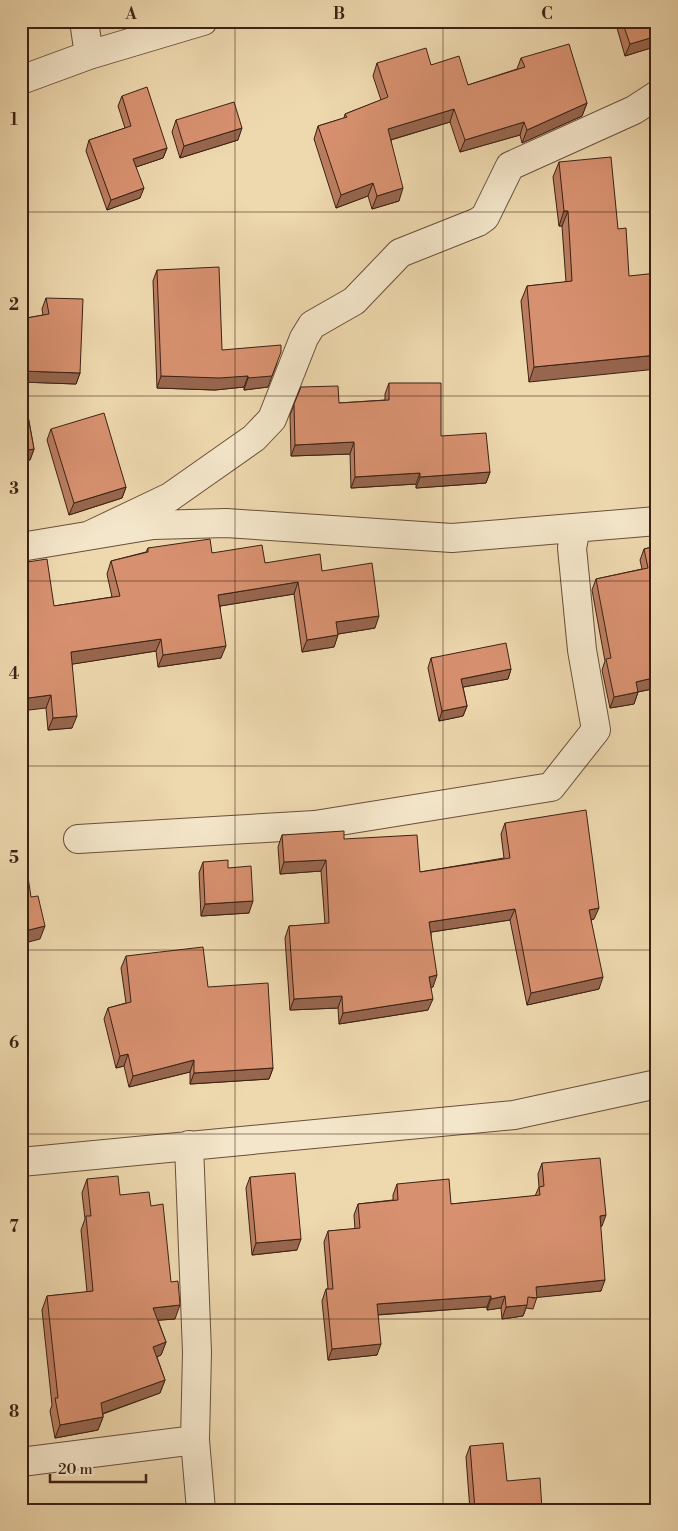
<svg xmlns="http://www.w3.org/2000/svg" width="678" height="1531" font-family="'Libre Bodoni',serif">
<rect width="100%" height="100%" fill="#eed8ae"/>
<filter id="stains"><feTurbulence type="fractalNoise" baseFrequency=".004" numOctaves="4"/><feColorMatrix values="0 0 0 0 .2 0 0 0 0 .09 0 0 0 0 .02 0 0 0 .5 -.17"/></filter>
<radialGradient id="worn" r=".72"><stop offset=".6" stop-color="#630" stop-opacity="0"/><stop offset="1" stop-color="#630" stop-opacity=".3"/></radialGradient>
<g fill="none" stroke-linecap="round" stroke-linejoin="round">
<defs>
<path id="street" d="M 84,21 L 89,55
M 21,80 L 89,55 L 203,21
M 90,535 L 170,497 L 254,438 L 272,419 L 304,338 L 312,325 L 354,301 L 400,253 L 478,222 L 485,217 L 510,166 L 634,110 L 657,95
M 21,547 L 153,525 L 226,523 L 452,538 L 657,521
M 78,839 L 315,825 L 551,787 L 596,730 L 582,650 L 572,548 L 576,528
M 21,1162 L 514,1115 L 657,1084
M 195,1440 L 201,1510
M 21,1462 L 195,1440 L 197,1352 L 189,1145"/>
</defs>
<use href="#street" stroke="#684f3a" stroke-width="30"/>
<use href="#street" stroke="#f4e6ca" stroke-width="28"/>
</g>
<path fill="#ba7d60" stroke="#3c2114" d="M 615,21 L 657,21 L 657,46 L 625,56 Z
M 521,58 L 587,103 L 582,116 L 522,143 L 520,135 L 460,152 L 450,122 L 391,140 L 399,201 L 372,209 L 368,196 L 336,208 L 314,139 L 318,126 L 344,118 L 345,114 L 381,100 L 373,76 L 377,63 L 431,65 L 468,85 L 517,69 Z
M 122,96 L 167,148 L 163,158 L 136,167 L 140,198 L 107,210 L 86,151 L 89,140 L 125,128 L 118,106 Z
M 176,120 L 238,140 L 180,158 L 172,132 Z
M 559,162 L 618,229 L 529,382 L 521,301 L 527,286 L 566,282 L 562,226 L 559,226 L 553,177 Z
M 157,270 L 222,350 L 268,387 L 244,390 L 244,387 L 215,390 L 157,388 L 153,281 Z
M 46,298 L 80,373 L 76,384 L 22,382 L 34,449 L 30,460 L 21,462 L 21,319 L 43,315 L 42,309 Z
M 389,383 L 441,436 L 490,472 L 486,483 L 416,488 L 416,484 L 351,488 L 350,454 L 291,456 L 290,415 L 301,387 L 339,403 L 385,400 L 385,394 Z
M 51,429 L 126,487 L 122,498 L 69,515 L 47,440 Z
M 657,546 L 657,688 L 638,692 L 634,704 L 610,708 L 602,670 L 605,661 L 592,590 L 596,579 L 642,569 L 640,560 L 644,549 Z
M 148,548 L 212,553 L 265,563 L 322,571 L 375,628 L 338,634 L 334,647 L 302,652 L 294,594 L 220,606 L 221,658 L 158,667 L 156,651 L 72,664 L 72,728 L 48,730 L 46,708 L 54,606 L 112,597 L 107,574 L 111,561 L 146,552 Z
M 431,658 L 511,669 L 508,679 L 463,687 L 467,706 L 463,716 L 439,721 L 428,668 Z
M 505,823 L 594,919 L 591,920 L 599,989 L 527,1005 L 510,920 L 431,932 L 433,987 L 431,987 L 428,1010 L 339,1024 L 338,1008 L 290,1010 L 285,938 L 289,926 L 325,924 L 321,871 L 280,874 L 278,847 L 282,835 L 344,839 L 420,872 L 504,858 L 501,834 Z
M 203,862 L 228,868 L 249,913 L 201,916 L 199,873 Z
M 126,956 L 208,987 L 273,1068 L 269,1079 L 190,1084 L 190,1072 L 129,1087 L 124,1066 L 116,1068 L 104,1019 L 108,1008 L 126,1003 L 121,968 Z
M 542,1163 L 602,1226 L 600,1227 L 601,1291 L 537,1297 L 533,1309 L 526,1308 L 523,1316 L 502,1319 L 501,1308 L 487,1310 L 487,1307 L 378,1315 L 377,1355 L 328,1360 L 322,1301 L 326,1289 L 328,1289 L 324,1242 L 328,1231 L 355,1229 L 354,1215 L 358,1204 L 393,1200 L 393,1195 L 397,1184 L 451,1204 L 535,1196 L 539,1187 L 538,1174 Z
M 250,1177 L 297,1250 L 252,1255 L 246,1188 Z
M 87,1179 L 120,1195 L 151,1206 L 175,1319 L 158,1320 L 166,1342 L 161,1355 L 157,1357 L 165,1380 L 160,1393 L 103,1414 L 103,1417 L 98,1430 L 55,1438 L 50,1411 L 52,1405 L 42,1310 L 47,1296 L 87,1292 L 81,1230 L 85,1219 L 82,1193 Z
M 470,1446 L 507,1481 L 542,1510 L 470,1510 L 466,1457 Z"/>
<path fill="#97664e" stroke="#3c2114" d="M 657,36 L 657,46 L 625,56 L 630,44 Z
M 587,103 L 582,116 L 522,143 L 527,130 Z
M 454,109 L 450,122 L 383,142 L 388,129 Z
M 524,122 L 520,135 L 460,152 L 465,140 Z
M 242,128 L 238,140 L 180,158 L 184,146 Z
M 167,148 L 163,158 L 130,169 L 133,159 Z
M 373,183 L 368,196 L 336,208 L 341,195 Z
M 144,188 L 140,198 L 107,210 L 111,200 Z
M 403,188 L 399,201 L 372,209 L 377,196 Z
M 564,211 L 568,211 L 562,226 L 559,226 Z
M 657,355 L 657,369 L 529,382 L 534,367 Z
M 277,363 L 268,387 L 244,390 L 248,378 Z
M 21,371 L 80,373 L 76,384 L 21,382 Z
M 161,376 L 248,376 L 244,387 L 215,390 L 157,388 Z
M 354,442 L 350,454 L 291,456 L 295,445 Z
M 34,449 L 30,460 L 21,462 L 21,451 Z
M 490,472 L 486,483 L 416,488 L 420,477 Z
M 420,473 L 416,484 L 351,488 L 355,477 Z
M 126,487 L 122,498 L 69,515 L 74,503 Z
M 298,582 L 294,594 L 214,607 L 218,595 Z
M 379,616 L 375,628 L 332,635 L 336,622 Z
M 338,635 L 334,647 L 302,652 L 307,640 Z
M 161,639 L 156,651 L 67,665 L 71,652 Z
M 226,646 L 221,658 L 158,667 L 163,655 Z
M 511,669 L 508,679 L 458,688 L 461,679 Z
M 657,677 L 657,688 L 632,693 L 636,682 Z
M 638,692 L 634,704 L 610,708 L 614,697 Z
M 51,695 L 46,708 L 21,711 L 21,699 Z
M 467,706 L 463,716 L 439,721 L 442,711 Z
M 77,716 L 72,728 L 48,730 L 53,718 Z
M 326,860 L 321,871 L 280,874 L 284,862 Z
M 253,901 L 249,913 L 201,916 L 205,904 Z
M 599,908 L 594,919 L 585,921 L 589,910 Z
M 515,909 L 510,920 L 425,933 L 429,922 Z
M 45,926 L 40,939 L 21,944 L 21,932 Z
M 25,974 L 21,984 L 21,975 Z
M 437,975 L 433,987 L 425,988 L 429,977 Z
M 603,977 L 599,989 L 527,1005 L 531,993 Z
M 342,996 L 338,1008 L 290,1010 L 294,999 Z
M 433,999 L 428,1010 L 339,1024 L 343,1013 Z
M 128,1054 L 124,1066 L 116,1068 L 120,1056 Z
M 194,1060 L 190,1072 L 129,1087 L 133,1076 Z
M 273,1068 L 269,1079 L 190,1084 L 194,1073 Z
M 606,1215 L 602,1226 L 596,1227 L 600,1216 Z
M 301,1239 L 297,1250 L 252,1255 L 256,1243 Z
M 605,1280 L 601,1291 L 532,1298 L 536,1287 Z
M 491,1296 L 487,1307 L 373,1315 L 377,1304 Z
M 505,1296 L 501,1308 L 487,1310 L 491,1299 Z
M 180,1305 L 175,1319 L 149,1321 L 153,1308 Z
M 527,1305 L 523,1316 L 502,1319 L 506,1307 Z
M 166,1342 L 161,1355 L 148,1360 L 153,1347 Z
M 381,1344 L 377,1355 L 328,1360 L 332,1349 Z
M 165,1380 L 160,1393 L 96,1416 L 101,1403 Z
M 103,1417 L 98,1430 L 55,1438 L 60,1425 Z"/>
<path fill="#d89170" stroke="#3c2114" d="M 622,21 L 657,21 L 657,36 L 630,44 Z
M 569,44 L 587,103 L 527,130 L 524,122 L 465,140 L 454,109 L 388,129 L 403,188 L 377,196 L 373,183 L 341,195 L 318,126 L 347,117 L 345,114 L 388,97 L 377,63 L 426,48 L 431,65 L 459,56 L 468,85 L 525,67 L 521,58 Z
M 147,87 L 167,148 L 133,159 L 144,188 L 111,200 L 89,140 L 131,126 L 122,96 Z
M 234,102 L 242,128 L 184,146 L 176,120 Z
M 611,157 L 618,229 L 626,228 L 629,276 L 657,273 L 657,355 L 534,367 L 527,286 L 572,281 L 568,211 L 564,211 L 559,162 Z
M 219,267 L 222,350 L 281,345 L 281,352 L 272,376 L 248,378 L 248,376 L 219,378 L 161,376 L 157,270 Z
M 46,298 L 83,299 L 80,373 L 21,371 L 21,319 L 49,314 Z
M 21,379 L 34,449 L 21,451 Z
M 389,383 L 441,383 L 441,436 L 486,433 L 490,472 L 420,477 L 420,473 L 355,477 L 354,442 L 295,445 L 294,404 L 301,387 L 338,386 L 339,403 L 389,400 Z
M 104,413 L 126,487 L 74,503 L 51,429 Z
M 210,539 L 212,553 L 262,545 L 265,563 L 320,554 L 322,571 L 372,563 L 379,616 L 336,622 L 338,635 L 307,640 L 298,582 L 218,595 L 226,646 L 163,655 L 161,639 L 71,652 L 77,716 L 53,718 L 51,695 L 21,699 L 21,563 L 47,559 L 54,606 L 120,596 L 111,561 L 148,552 L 148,548 Z
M 657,546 L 657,677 L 636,682 L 638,692 L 614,697 L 606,659 L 611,658 L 596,579 L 648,568 L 644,549 Z
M 506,643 L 511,669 L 461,679 L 467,706 L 442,711 L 431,658 Z
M 586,810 L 599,908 L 589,910 L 603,977 L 531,993 L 515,909 L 429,922 L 437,975 L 429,977 L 433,999 L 343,1013 L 342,996 L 294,999 L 289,926 L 329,923 L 326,860 L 284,862 L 282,835 L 344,831 L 344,839 L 417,835 L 420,872 L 510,858 L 505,823 Z
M 228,860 L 228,868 L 251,866 L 253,901 L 205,904 L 203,862 Z
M 26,864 L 31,897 L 38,896 L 45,926 L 21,932 L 21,865 Z
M 203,947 L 208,987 L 268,983 L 273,1068 L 194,1073 L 194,1060 L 133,1076 L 128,1054 L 120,1056 L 108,1008 L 131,1002 L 126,956 Z
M 21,960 L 25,974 L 21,975 Z
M 600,1158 L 606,1215 L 600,1216 L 605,1280 L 536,1287 L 537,1298 L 528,1297 L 527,1305 L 506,1307 L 505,1296 L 491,1299 L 491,1296 L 377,1304 L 381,1344 L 332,1349 L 326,1289 L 333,1289 L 328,1231 L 360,1228 L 358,1204 L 398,1200 L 397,1184 L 449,1179 L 451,1204 L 540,1195 L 539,1187 L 544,1186 L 542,1163 Z
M 295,1173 L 301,1239 L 256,1243 L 250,1177 Z
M 118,1176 L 120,1195 L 149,1192 L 151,1206 L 163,1204 L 171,1282 L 178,1281 L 180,1305 L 153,1308 L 166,1342 L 153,1347 L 165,1380 L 101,1403 L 103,1417 L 60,1425 L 55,1398 L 58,1398 L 47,1296 L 93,1291 L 86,1216 L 91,1216 L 87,1179 Z
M 503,1443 L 507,1481 L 540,1478 L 542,1510 L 475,1510 L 470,1446 Z"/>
<path fill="none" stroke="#3c2114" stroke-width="1" stroke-opacity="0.55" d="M 235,21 L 235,1510M 443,21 L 443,1510M 21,212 L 657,212M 21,396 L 657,396M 21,581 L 657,581M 21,766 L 657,766M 21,950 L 657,950M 21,1134 L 657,1134M 21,1319 L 657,1319"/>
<rect width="678" height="1531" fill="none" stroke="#eed8ae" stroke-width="55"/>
<path d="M50 1474v8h96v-8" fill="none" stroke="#3c2114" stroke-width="2.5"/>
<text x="58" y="1474" font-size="15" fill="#3c2114" stroke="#f4e6ca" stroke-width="4" paint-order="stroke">20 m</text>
<rect x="28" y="28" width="622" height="1476" fill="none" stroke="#3c2114" stroke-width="2"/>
<g font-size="16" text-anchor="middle" font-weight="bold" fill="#3c2114">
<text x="131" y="19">A</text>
<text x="339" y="19">B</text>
<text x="547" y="19">C</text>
<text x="14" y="125">1</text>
<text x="14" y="310">2</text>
<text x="14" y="494">3</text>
<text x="14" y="679">4</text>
<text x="14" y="863">5</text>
<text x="14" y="1048">6</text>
<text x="14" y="1232">7</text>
<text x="14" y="1417">8</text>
</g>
<rect width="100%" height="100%" filter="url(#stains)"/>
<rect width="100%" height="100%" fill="url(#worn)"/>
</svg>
